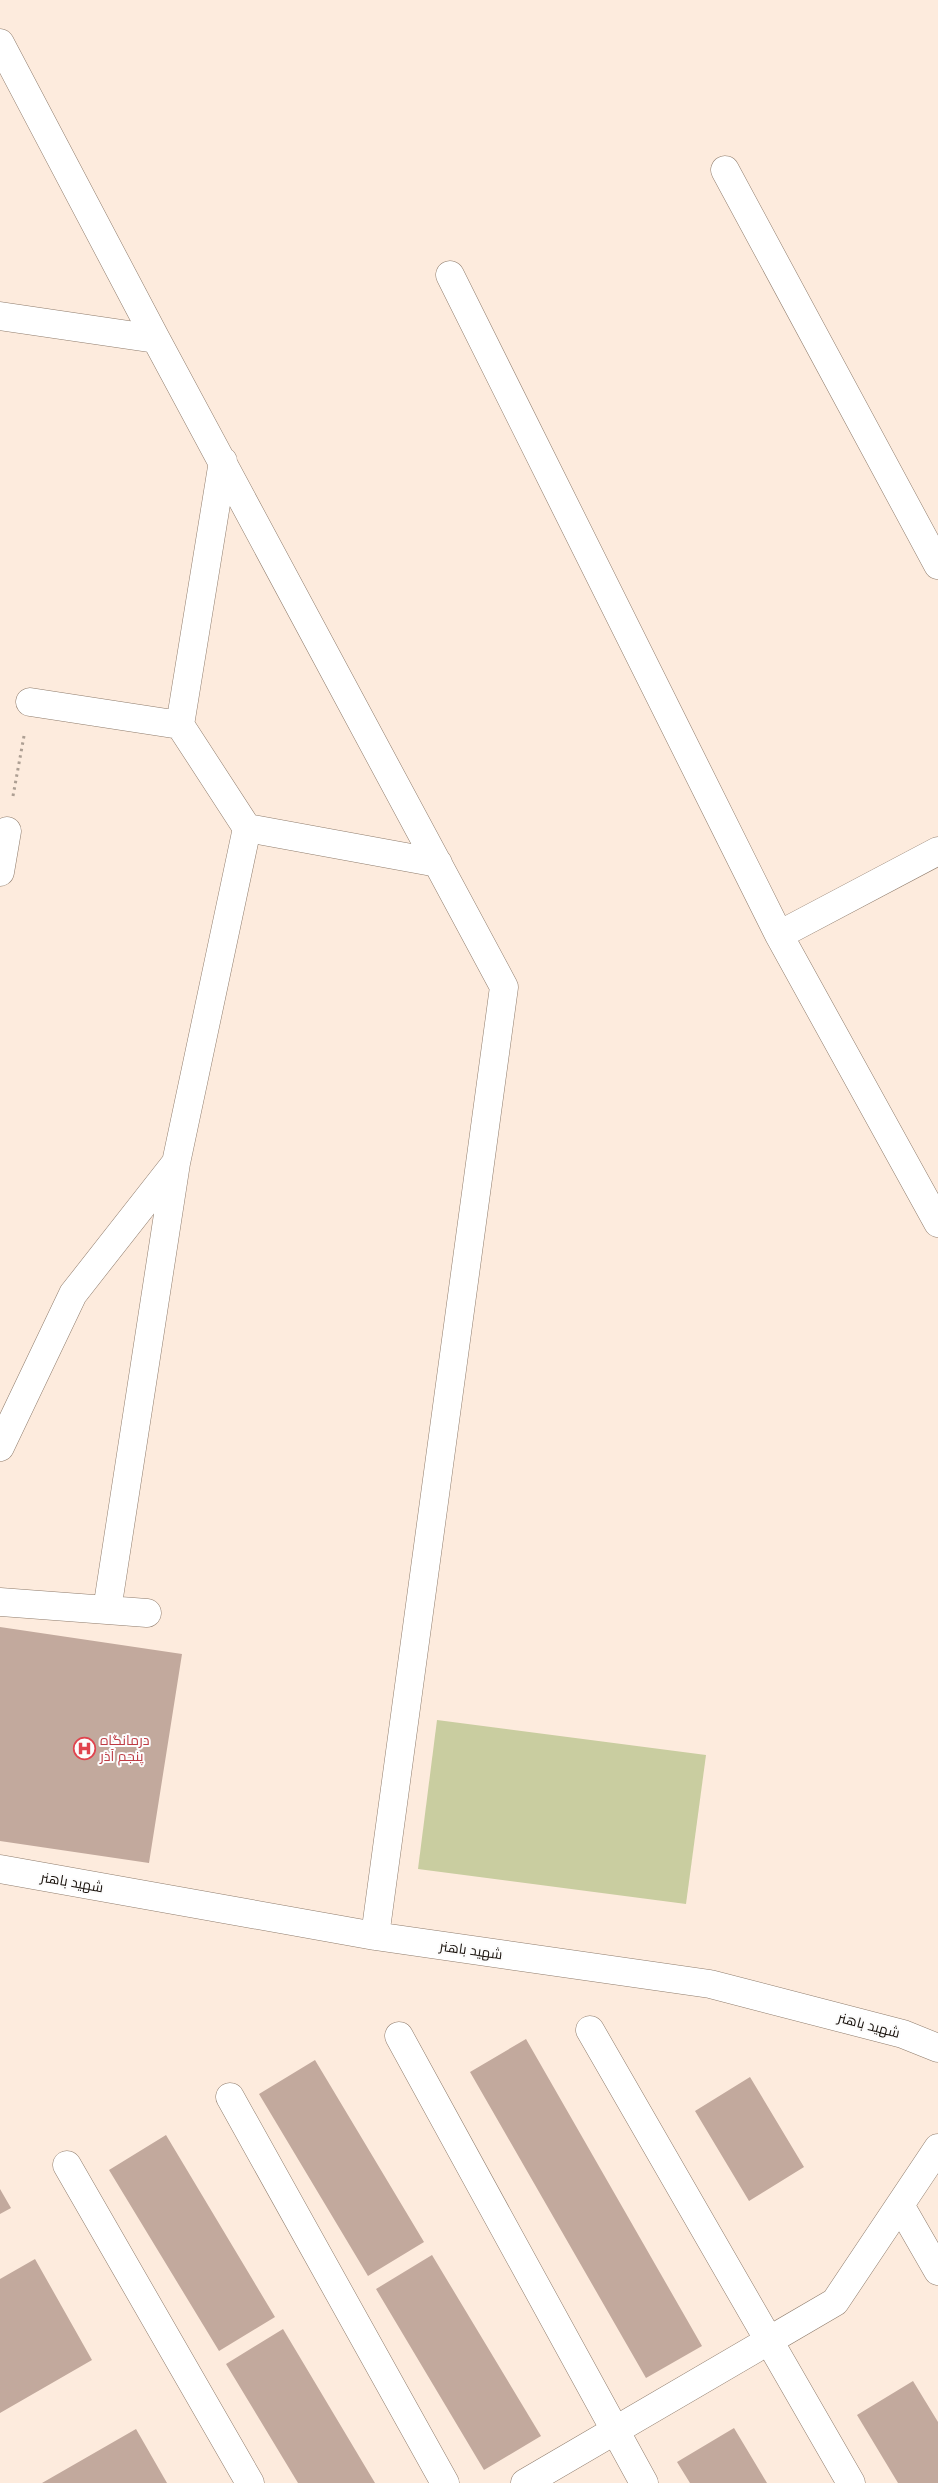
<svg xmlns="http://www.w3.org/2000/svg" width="938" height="2483" font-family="Mulish,Cairo,sans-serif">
<rect width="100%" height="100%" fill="#fdebdd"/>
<path fill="#c9cda0" d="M 437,1720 L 706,1755 L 686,1904 L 418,1869 Z"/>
<path fill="#c2a99d" d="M 0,1627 L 182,1654 L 149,1863 L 0,1841 Z
M 526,2039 L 702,2346 L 646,2378 L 470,2072 Z
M 315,2060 L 424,2242 L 368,2276 L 259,2094 Z
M 750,2077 L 804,2167 L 749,2201 L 695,2111 Z
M 166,2135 L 275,2317 L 219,2351 L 109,2170 Z
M 0,2189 L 11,2208 L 0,2214 Z
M 432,2255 L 541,2436 L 484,2470 L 376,2289 Z
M 35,2259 L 92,2360 L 0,2413 L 0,2279 Z
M 283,2329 L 375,2483 L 298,2483 L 226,2364 Z
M 913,2381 L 938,2422 L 938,2483 L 898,2483 L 857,2415 Z
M 734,2428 L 767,2483 L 690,2483 L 677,2462 Z
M 136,2429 L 167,2483 L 42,2483 Z"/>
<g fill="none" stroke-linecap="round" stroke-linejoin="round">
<defs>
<path id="minor" d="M 0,43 L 156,339 L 504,987 L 375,1936
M 725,170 L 938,565
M 450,275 L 779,935 L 938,1223
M 0,316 L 156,339
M 30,702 L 180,725
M 247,828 L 438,863
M 0,872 L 7,831
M 779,935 L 938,851
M 0,1447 L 73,1294 L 175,1164
M 0,1602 L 147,1613
M 107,1610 L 176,1163 L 247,828 L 180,725 L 223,461
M 0,1869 L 375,1936 L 710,1984 L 903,2034 L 938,2048
M 590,2030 L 851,2483
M 399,2036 L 644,2483
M 230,2097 L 445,2483
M 67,2165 L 250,2483
M 900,2205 L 938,2271
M 525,2483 L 835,2302 L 938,2148"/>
</defs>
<use href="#minor" stroke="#8f7c6c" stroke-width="29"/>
<path stroke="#ad9f93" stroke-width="3" stroke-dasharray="2.5 4" stroke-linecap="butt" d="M 13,796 L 24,736"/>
<use href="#minor" stroke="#fff" stroke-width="28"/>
</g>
<defs>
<symbol id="hospital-ring" viewBox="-11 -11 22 22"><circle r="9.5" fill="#fcfcfc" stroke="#e0444e" stroke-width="1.5"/><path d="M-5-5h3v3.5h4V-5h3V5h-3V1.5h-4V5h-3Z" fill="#e0444e"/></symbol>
</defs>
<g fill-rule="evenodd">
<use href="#hospital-ring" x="72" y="1736" width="25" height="25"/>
</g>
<g text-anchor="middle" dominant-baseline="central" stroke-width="4" stroke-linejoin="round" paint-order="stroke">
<g font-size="14" fill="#be3a42" stroke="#fcfcfc" text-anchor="start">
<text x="100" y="1740">درمانگاه<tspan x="100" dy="16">پنجم آذر</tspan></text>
</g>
<g font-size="14" fill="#1a130d" stroke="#fcfcfc">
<text transform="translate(72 1882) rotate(10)">شهید باهنر</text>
<text transform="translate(471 1950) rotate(8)">شهید باهنر</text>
<text transform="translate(869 2025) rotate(15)">شهید باهنر</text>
</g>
</g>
</svg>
